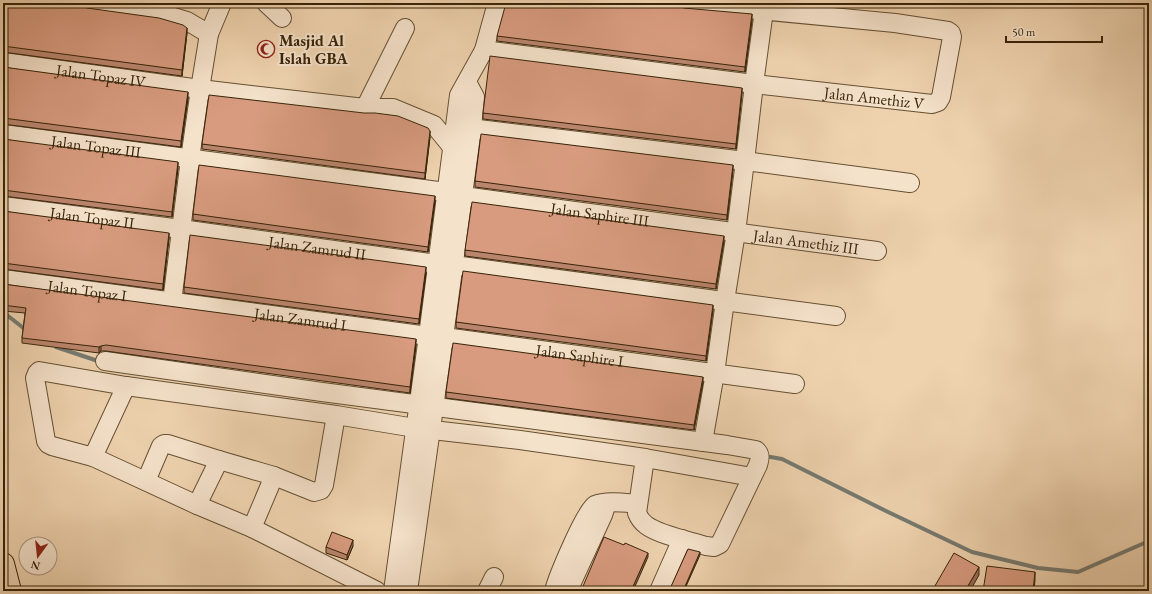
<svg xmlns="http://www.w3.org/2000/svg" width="1152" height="594" font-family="'EB Garamond',serif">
<rect width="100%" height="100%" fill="#efd3af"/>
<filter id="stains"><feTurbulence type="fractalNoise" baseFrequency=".005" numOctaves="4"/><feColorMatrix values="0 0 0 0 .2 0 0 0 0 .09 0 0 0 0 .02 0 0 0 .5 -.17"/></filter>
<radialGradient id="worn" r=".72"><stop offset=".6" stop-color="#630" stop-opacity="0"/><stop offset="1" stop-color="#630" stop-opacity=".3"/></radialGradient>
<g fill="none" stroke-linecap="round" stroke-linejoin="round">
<path stroke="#767a71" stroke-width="4" d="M 3,312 L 26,330
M 56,347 L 101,362
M 765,456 L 782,459 L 886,511 L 972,552 L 1038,568 L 1078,572 L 1149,541"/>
<defs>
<g id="minor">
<path d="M 88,3 L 161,13 L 187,21 L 209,34"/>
<path d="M 266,3 L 282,18"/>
<path id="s1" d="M 484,50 L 754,84 L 932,104 L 938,102 L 941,97 L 952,37 L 951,33 L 948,31 L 895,23 L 685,3"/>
<path id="s2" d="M 3,62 L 200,89 L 365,108 L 393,108 L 434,125 L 452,147"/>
<path d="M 365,108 L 405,28"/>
<path d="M 462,127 L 745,161 L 910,183"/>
<path id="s3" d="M 3,134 L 446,192"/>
<path id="s4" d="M 463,196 L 877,251"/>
<path id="s5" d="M 3,206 L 181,229 L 437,264 L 454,265 L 836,316"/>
<path id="s6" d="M 3,279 L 428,336"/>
<path d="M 172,302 L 190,159 L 200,89 L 209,34 L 222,3"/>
<path id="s7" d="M 444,337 L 795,384"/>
<path d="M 105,361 L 322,392 L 727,445 L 756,450 C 761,454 760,459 758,465 L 720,544 L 714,547 L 706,546 C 690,541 659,535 646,525 C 642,522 639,518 637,513 L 645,458"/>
<path d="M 703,442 L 715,373 L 725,301 L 736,232 L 745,161 L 754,84 L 765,3"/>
<path d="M 93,457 L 126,386"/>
<path d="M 146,481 L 161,446 L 164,444 L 168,444 L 219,460 L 274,476 L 314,492 L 321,490 L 324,485 L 336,415"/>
<path d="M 197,505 L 219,460"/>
<path d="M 252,528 L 274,476"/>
<path d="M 377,591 L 252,528 L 197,505 L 93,457 L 52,446 L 48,444 L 46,441 L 35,378 L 37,373 L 39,371 L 126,386 L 336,415 L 415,428 L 520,440 L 645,458 L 752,477"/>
<path d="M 393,591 L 428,336 L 459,95 L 484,50 L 497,3"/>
<path d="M 408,591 L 444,337 L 472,128 L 475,97 L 467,82"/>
<path d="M 487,591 L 494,577"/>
<path d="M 554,591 C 557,578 586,509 595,505 C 606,500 626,503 638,504"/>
<path d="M 568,591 L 603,515 L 607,503"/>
<path d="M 659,591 L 682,539"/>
</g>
<path id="highway" d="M 3,564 L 10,591"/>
</defs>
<use href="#minor" stroke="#665032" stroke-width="20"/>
<use href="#highway" stroke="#382409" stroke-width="24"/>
<use href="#minor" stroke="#f5e2cb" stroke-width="18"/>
<use href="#highway" stroke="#efd3af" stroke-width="22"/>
</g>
<path fill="#ba856d" stroke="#382409" d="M 3,3 L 81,5 L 87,8 L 187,33 L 182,76 L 3,52 Z
M 679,6 L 684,8 L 752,20 L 745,72 L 497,41 L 497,36 Z
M 3,67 L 188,98 L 181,147 L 3,124 Z
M 742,93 L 736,149 L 483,119 L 483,113 Z
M 430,137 L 425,179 L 202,149 L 202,144 Z
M 3,139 L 178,168 L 172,217 L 3,196 Z
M 733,170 L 727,220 L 475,187 L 475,181 Z
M 435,201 L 428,252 L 193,220 L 193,214 Z
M 3,211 L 169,238 L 163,290 L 3,269 Z
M 724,241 L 716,289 L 465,256 L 465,250 Z
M 426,273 L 419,324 L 184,293 L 184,287 Z
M 3,284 L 416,345 L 410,393 L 106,351 L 101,351 L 99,353 L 22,343 L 22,338 L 25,313 L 3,311 Z
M 713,310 L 706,361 L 456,328 L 456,322 Z
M 703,382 L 694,430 L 446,398 L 446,392 Z
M 353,546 L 347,560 L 326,553 L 326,547 Z"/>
<path fill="#976c59" stroke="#382409" d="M 752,14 L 752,20 L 745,72 L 745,67 Z
M 187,28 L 187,33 L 182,76 L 182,70 Z
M 742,88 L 742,93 L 736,149 L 736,144 Z
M 188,92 L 188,98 L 181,147 L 181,141 Z
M 430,131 L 430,137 L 425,179 L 425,173 Z
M 178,162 L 178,168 L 172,217 L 172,212 Z
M 733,165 L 733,170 L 727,220 L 727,215 Z
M 435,196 L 435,201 L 428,252 L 428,247 Z
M 169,233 L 169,238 L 163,290 L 163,284 Z
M 724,236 L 724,241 L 716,289 L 716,284 Z
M 426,267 L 426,273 L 419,324 L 419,319 Z
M 713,305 L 713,310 L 706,361 L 706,356 Z
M 416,339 L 416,345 L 410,393 L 410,387 Z
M 101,346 L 101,351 L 99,353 L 99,347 Z
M 703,377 L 703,382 L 694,430 L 694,425 Z
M 353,540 L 353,546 L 347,560 L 347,555 Z
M 700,552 L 700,555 L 684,591 L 683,591 Z
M 648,553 L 648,557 L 633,591 L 631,591 Z
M 979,567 L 979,575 L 970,591 L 965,591 Z
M 1035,572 L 1035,580 L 1034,591 L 1033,591 Z"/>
<path fill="#d89b7f" stroke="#382409" d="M 3,3 L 80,3 L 81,5 L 87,8 L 159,18 L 183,25 L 187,28 L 182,70 L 3,46 Z
M 506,3 L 676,3 L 679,6 L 684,8 L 752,14 L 745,67 L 497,36 Z
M 490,56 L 742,88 L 736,144 L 483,113 Z
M 3,67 L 188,92 L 181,141 L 3,118 Z
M 209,95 L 364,113 L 375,113 L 398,116 L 428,128 L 430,131 L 425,173 L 202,144 Z
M 481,134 L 733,165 L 727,215 L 475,181 Z
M 3,139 L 178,162 L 172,212 L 3,190 Z
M 199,165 L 435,196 L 428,247 L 193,214 Z
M 472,202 L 724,236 L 716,284 L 465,250 Z
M 3,211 L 169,233 L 163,284 L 3,263 Z
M 190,235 L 426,267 L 419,319 L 184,287 Z
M 463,271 L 713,305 L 706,356 L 456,322 Z
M 3,284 L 416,339 L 410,387 L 106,345 L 101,346 L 99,347 L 22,338 L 26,308 L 3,305 Z
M 453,343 L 703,377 L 694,425 L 446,392 Z
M 332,532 L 353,540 L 347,555 L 326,547 Z
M 604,537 L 624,545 L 625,543 L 648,553 L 631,591 L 581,591 Z
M 688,549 L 700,552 L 683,591 L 669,591 Z
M 954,553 L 979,567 L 965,591 L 932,591 Z
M 987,566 L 1035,572 L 1033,591 L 983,591 Z
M 515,587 L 524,591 L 513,591 Z"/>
<defs>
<symbol id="mosque-ring" viewBox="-11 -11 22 22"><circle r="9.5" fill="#f5e2cb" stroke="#8f2418" stroke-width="1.5"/><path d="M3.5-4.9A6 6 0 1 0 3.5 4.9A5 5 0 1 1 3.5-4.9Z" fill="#8f2418"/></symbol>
</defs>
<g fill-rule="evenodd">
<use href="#mosque-ring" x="256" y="39" width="20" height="20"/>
</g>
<g text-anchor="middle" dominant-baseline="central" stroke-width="4" stroke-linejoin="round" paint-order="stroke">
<g font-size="16" font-weight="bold" fill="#382409" stroke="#f5e2cb" text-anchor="start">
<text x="279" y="40">Masjid Al<tspan x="279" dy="18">Islah GBA</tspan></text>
</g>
<g font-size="16" fill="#382409" stroke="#f5e2cb">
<text stroke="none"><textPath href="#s2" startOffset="99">Jalan Topaz IV</textPath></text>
<text stroke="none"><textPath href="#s1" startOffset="393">Jalan Amethiz V</textPath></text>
<text stroke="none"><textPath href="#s3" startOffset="94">Jalan Topaz III</textPath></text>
<text stroke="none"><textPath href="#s4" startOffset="138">Jalan Saphire III</textPath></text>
<text stroke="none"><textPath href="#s5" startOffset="90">Jalan Topaz II</textPath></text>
<text stroke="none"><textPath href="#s4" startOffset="346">Jalan Amethiz III</textPath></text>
<text stroke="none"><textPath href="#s5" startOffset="317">Jalan Zamrud II</textPath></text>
<text stroke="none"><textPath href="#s6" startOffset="85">Jalan Topaz I</textPath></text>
<text stroke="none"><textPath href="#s6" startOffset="300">Jalan Zamrud I</textPath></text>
<text stroke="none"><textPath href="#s7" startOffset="137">Jalan Saphire I</textPath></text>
</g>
</g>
<rect width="1152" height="594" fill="none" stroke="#efd3af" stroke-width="16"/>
<rect x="4" y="4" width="1144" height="586" fill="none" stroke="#382409" stroke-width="2"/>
<rect x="8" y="8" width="1136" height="578" fill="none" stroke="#382409"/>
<g transform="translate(38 556) rotate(195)"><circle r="19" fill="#f5e2cb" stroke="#a9967d"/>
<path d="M0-3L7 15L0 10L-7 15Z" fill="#8f2418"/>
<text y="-6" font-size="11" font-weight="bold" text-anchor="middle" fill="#382409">N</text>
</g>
<path d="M1006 36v6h96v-6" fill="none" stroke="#382409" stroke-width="2"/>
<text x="1012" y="36" font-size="12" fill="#382409" stroke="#f5e2cb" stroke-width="3" paint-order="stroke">50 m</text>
<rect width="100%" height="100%" filter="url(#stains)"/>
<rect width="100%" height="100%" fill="url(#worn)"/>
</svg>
